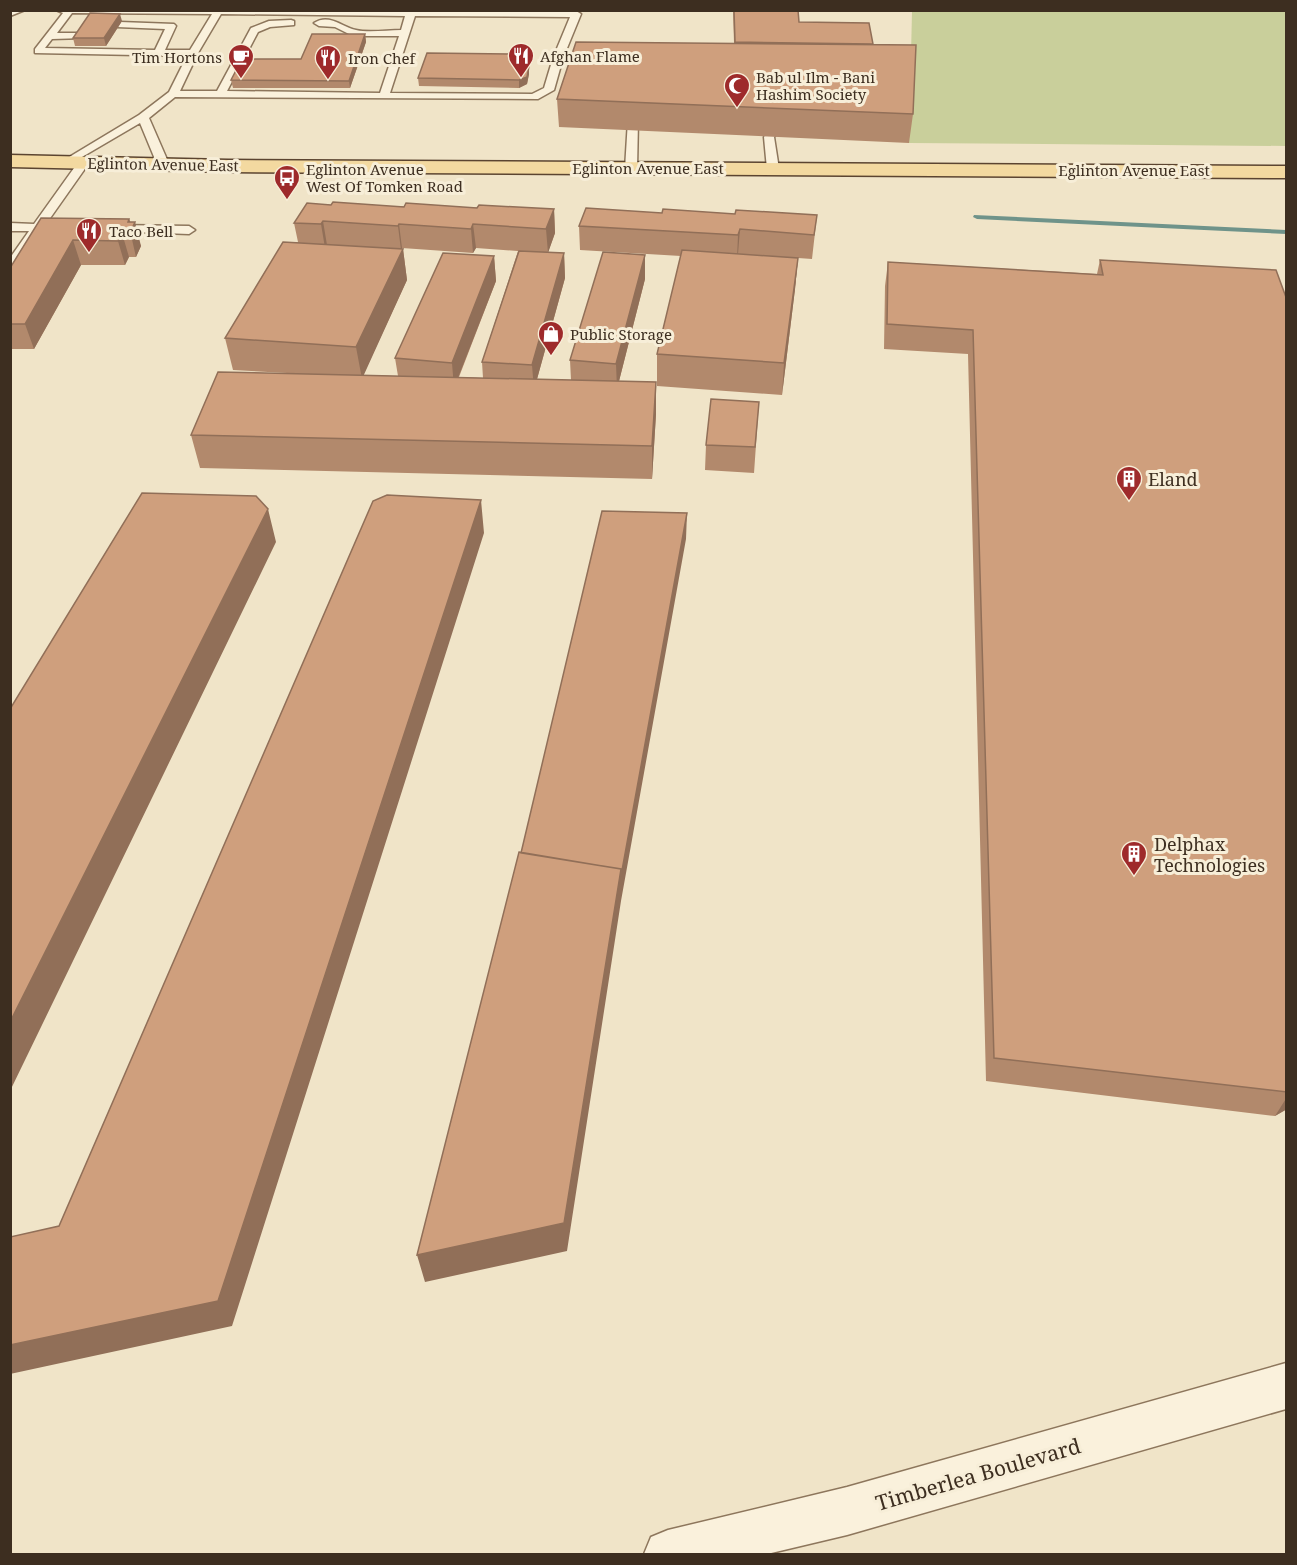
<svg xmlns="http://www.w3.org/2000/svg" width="1297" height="1565" font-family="'Noto Serif',serif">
<rect width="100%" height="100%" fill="#f0e4c8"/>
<path fill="#c9cf9b" d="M 912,11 L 1286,11 L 1286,146 L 909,143 Z"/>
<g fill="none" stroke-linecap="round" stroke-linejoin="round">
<path fill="#6f938a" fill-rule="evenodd" d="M 974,215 L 1286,230 L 1286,234 L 977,219 L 973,217 Z"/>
<defs>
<path id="lane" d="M 10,10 L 25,10 L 10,16 Z
M 56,10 L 576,11 L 581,14 L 563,58 L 554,90 L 538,99 L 175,97 L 149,118 L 169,164 L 163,167 L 157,164 L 140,123 L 70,164 L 66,165 L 61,162 L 139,115 L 169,92 L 187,56 L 35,53 L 35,49 L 63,13 ZM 72,13 L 212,14 L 190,50 L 165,50 L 176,26 L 174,24 L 120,22 L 115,25 L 117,27 L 165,29 L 155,50 L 45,48 L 52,39 L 85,38 L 87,36 L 82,33 L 57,33 ZM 221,14 L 405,16 L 401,30 C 387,30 369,33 356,30 C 342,27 329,13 314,23 L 319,26 L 335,27 L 353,36 L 399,36 L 380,93 L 227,91 L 258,32 L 270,27 L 294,25 L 294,21 L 291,20 L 269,21 L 251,28 L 217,91 L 180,91 L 198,53 ZM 415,16 L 570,17 L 553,58 L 544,88 L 532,94 L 390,93 Z
M 783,115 L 788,118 L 774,137 L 779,169 L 773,172 L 767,169 L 764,137 L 779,116 Z
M 633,117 L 638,120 L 637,169 L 631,172 L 625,169 L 628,120 Z
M 83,160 L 89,163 L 46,224 L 58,224 L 64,228 L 58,232 L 41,231 L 14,270 L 10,271 L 10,258 L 29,231 L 10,231 L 10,223 L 34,224 L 79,161 Z
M 113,225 L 189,226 L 195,230 L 189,234 L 109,231 L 107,229 Z"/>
<path id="street" d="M 1286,1363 L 1286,1409 L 847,1535 L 767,1554 L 644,1554 L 651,1537 L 668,1530 L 847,1487 Z"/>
<path id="primary" d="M 10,155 L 228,160 L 1286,166 L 1286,178 L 228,172 L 10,167 Z"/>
</defs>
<use href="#lane" stroke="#8d765c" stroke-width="3"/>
<use href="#street" stroke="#8d765c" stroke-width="3"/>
<use href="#primary" stroke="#5b4430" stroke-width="3"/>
<use href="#lane" fill="#faf1dc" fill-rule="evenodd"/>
<use href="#street" fill="#faf1dc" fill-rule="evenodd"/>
<use href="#primary" fill="#f3d9a0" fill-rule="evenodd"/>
</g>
<path fill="#b2896c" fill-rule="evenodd" d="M 733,10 L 798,10 L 799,22 L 873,44 L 913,114 L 909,143 L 559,127 L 557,99 L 734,43 Z
M 122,21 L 106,46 L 75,46 L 73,38 Z
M 365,34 L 366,42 L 350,88 L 233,88 L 231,80 L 301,59 Z
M 519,62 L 518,66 L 529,66 L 529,74 L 527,84 L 519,88 L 419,86 L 418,78 Z
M 331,205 L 554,209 L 555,233 L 548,252 L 564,253 L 565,278 L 537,379 L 571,380 L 570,360 L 645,255 L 645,279 L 619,381 L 656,382 L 656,414 L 652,479 L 200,468 L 191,435 L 287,373 L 233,370 L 225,338 L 298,242 L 294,223 ZM 402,248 L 473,253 L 476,248 L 518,251 L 482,362 L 483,378 L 459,377 L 496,281 L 494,256 L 395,358 L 398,376 L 363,375 L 407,280 L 403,249 L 402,249 Z
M 662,213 L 817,215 L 812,259 L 798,258 L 795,289 L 782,395 L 657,386 L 657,354 L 681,256 L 580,250 L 579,226 Z
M 41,218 L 129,219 L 141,246 L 136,257 L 129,257 L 125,265 L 81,265 L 34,349 L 10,349 L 10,268 Z
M 1100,260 L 1287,300 L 1287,1109 L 1275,1116 L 986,1081 L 968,354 L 884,349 L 885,286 L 888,262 L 1097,274 Z
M 759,402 L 754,473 L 705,470 L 706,445 Z"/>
<path fill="#916f58" d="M 120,14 L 122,21 L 106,46 L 104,38 Z
M 365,34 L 366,42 L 350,88 L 349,81 Z
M 518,54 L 519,62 L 516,74 L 516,66 Z
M 529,66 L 529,74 L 527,84 L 519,88 L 519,80 Z
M 554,209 L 555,233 L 548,253 L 546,229 Z
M 129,219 L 132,228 L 135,222 L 141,246 L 136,257 L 128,222 Z
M 323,221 L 327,245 L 325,248 L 321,224 Z
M 399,224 L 402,248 L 401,250 L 398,226 Z
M 473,224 L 476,248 L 473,253 L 471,229 Z
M 740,229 L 738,254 L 737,259 L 738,235 Z
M 122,233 L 129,257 L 125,265 L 118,241 Z
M 73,240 L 81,265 L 34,349 L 25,324 Z
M 403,249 L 407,280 L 362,379 L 356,347 Z
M 564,253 L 565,278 L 534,390 L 532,365 Z
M 645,255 L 645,279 L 617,389 L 616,364 Z
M 494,256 L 496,281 L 454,388 L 452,363 Z
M 798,258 L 795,289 L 782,395 L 784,363 Z
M 656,382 L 656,414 L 652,479 L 652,446 Z
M 481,500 L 484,533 L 232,1326 L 10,1374 L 10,1345 Z
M 268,509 L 276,542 L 10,1091 L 10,1022 Z
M 687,513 L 686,539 L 621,901 L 567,1251 L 425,1282 L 417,1255 Z
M 1287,1097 L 1287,1109 L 1275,1116 Z"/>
<path fill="#cf9f7d" stroke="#916f58" stroke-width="1.5" d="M 734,10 L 798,10 L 799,22 L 869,23 L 873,44 L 735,42 Z
M 90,13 L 120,14 L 104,38 L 73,38 Z
M 312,34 L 365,34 L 349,81 L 231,80 L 242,59 L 301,59 Z
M 576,42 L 916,45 L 913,114 L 557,99 Z
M 427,53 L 518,54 L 516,66 L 529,66 L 527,77 L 519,80 L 418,78 Z
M 333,202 L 404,207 L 406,203 L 477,208 L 479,205 L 554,209 L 546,229 L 473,224 L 471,229 L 399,224 L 398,226 L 323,221 L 321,224 L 294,223 L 307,203 L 331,205 Z
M 586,208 L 662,213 L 663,209 L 735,214 L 736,210 L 817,215 L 814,235 L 740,229 L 738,235 L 579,226 Z
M 41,218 L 129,219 L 128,222 L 135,222 L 130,233 L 122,233 L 118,241 L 73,240 L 25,324 L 10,324 L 10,268 Z
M 283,242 L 403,249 L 356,347 L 225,338 Z
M 682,250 L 798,258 L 784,363 L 657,354 Z
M 519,251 L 564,253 L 532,365 L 482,362 Z
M 603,252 L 645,255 L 616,364 L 570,360 Z
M 443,253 L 494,256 L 452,363 L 395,358 Z
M 1100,260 L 1276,270 L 1287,300 L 1287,1092 L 994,1058 L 973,330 L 887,324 L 888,262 L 1103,275 Z
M 218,372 L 656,382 L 652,446 L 191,435 Z
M 711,399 L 759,402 L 755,447 L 706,445 Z
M 142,493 L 256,496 L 268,509 L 10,1022 L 10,709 Z
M 387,495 L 481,500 L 218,1301 L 10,1345 L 10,1237 L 59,1226 L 373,501 Z
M 602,511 L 687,513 L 621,876 L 621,869 L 521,853 Z
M 519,852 L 621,869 L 564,1223 L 417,1255 Z"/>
<defs>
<symbol id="restaurant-pin" viewBox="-11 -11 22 30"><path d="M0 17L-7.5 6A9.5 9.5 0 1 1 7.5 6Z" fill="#9e2a2b" stroke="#f7eed8"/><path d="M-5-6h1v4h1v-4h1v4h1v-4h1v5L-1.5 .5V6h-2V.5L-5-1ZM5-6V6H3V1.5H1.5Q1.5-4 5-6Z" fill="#fff"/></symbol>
<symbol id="cafe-pin" viewBox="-11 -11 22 30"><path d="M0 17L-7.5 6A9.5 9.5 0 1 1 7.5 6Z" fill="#9e2a2b" stroke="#f7eed8"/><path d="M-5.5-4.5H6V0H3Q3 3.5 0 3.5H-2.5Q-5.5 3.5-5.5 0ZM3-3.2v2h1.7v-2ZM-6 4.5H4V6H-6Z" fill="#fff"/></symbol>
<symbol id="mosque-pin" viewBox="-11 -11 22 30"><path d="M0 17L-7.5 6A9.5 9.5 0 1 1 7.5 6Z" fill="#9e2a2b" stroke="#f7eed8"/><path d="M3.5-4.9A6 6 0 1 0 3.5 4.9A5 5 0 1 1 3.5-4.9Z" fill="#fff"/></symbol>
<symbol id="bus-pin" viewBox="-11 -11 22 30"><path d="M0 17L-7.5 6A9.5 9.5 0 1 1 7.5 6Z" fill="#9e2a2b" stroke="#f7eed8"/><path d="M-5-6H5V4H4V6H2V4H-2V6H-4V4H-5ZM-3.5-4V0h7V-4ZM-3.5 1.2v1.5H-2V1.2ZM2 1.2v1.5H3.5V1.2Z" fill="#fff"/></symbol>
<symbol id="shop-pin" viewBox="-11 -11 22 30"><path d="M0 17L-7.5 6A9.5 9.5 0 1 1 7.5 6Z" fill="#9e2a2b" stroke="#f7eed8"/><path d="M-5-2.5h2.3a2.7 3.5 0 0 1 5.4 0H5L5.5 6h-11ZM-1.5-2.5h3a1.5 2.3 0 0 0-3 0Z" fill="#fff"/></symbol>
<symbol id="building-pin" viewBox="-11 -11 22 30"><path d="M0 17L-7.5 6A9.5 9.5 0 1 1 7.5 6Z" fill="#9e2a2b" stroke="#f7eed8"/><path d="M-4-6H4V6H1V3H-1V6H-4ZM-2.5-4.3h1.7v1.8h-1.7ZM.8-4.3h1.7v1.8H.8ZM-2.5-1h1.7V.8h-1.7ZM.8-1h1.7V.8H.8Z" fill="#fff"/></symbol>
</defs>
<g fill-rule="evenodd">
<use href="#restaurant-pin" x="506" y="41" width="30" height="40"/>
<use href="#cafe-pin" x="226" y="42" width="30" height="40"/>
<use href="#restaurant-pin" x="313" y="43" width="30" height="40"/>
<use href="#mosque-pin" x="722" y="71" width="30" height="40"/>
<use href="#bus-pin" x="272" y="163" width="30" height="40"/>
<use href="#restaurant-pin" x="74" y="216" width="30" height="40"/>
<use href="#shop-pin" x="536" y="319" width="30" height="40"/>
<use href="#building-pin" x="1114" y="464" width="30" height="40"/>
<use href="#building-pin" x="1119" y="839" width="30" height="40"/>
</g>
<g text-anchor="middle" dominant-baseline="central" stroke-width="6" stroke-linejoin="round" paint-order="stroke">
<g font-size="15" fill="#3d2e20" stroke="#f7eed8" text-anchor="start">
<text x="540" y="56">Afghan Flame</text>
<text x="222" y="57" text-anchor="end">Tim Hortons</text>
<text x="348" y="58">Iron Chef</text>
<text x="756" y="77">Bab ul Ilm - Bani<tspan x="756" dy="17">Hashim Society</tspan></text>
<text x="306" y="169">Eglinton Avenue<tspan x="306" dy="17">West Of Tomken Road</tspan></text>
<text x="109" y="231">Taco Bell</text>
<text x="570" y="334">Public Storage</text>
</g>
<g font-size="15" fill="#3d2e20" stroke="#f7eed8">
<text transform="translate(163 164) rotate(1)">Eglinton Avenue East</text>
<text x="648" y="168">Eglinton Avenue East</text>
<text x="1134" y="170">Eglinton Avenue East</text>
</g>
<g font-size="18" fill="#3d2e20" stroke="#f7eed8" text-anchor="start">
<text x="1148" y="479">Eland</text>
<text x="1154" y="844">Delphax<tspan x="1154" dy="21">Technologies</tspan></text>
</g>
<g font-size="21" fill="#3d2e20" stroke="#f7eed8">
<text transform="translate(978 1474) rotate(-16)">Timberlea Boulevard</text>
</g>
</g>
<rect width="1297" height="1565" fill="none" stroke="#3d2e20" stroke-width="24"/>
</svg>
